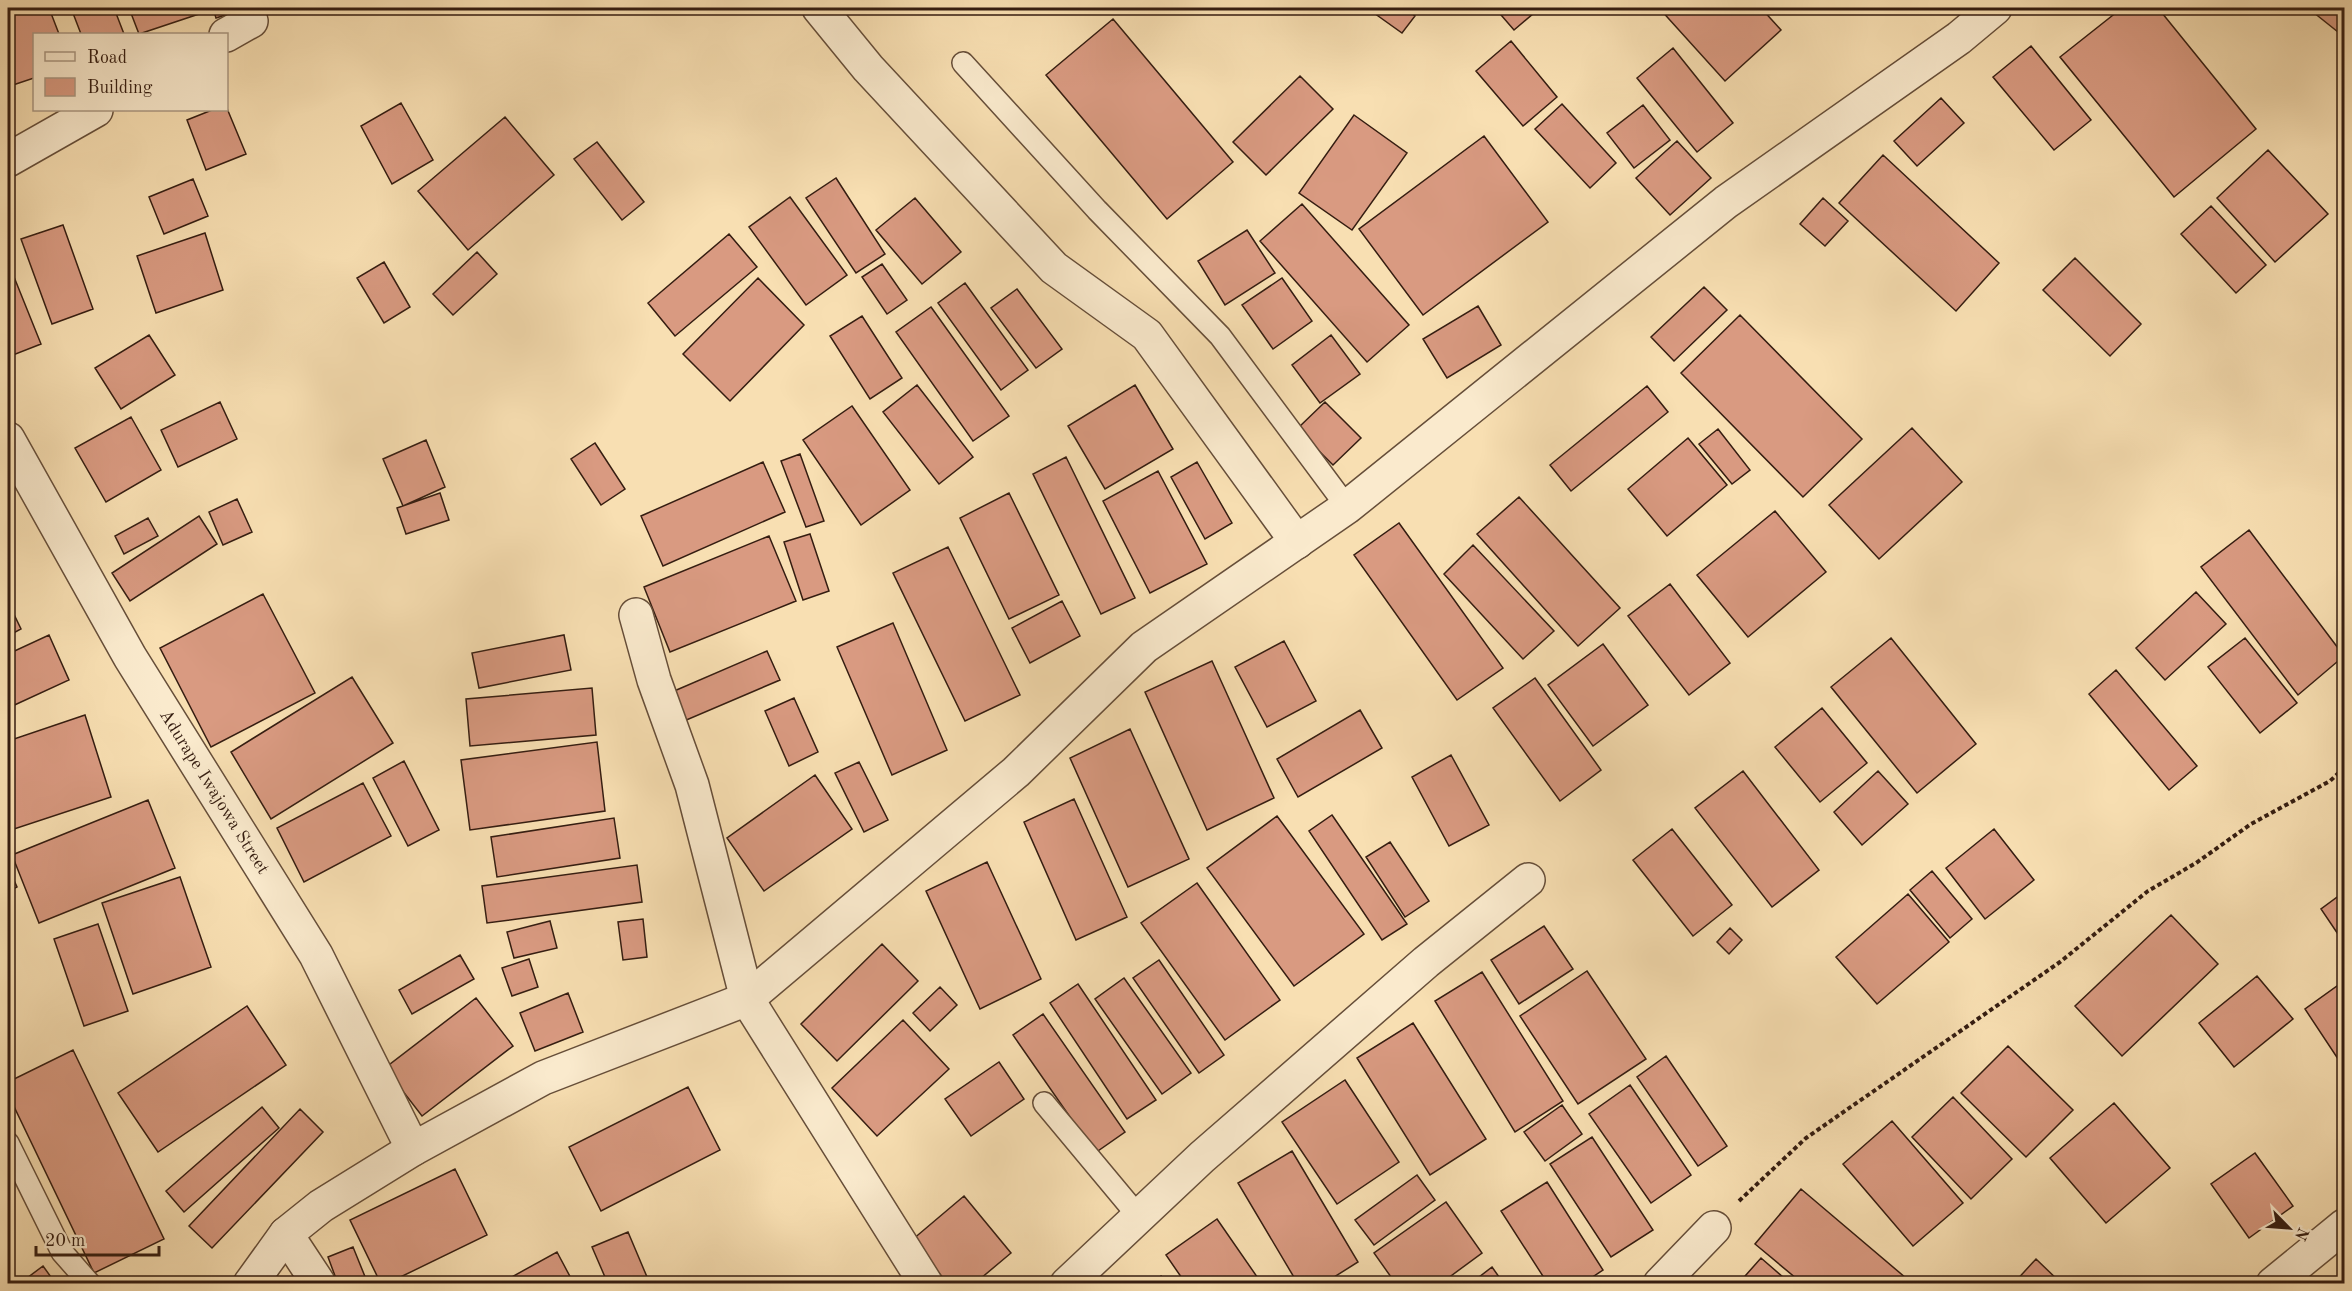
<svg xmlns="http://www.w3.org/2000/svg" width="2352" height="1291" font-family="'Old Standard TT',serif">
<rect width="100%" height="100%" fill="#f8dfb2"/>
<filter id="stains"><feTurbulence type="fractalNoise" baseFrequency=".00333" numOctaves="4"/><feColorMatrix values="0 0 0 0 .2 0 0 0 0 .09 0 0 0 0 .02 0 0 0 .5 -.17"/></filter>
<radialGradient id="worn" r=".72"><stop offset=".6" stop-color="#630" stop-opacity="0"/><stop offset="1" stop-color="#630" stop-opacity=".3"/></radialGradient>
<path fill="#d99a81" stroke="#351d11" stroke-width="1.5" d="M 8,8 L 49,8 L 59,34 L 34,34 L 34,78 L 13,85 L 8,70 Z
M 71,8 L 114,8 L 124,34 L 81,34 Z
M 129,8 L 196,8 L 199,14 L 139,34 Z
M 213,8 L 247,8 L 216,18 Z
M 1367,8 L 1404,8 L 1415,16 L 1402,33 Z
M 1495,8 L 1540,8 L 1514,30 Z
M 1659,8 L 1761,8 L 1781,30 L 1725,81 Z
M 2122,8 L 2158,8 L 2256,129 L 2174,197 L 2060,57 Z
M 2308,8 L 2344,8 L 2344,24 L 2338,32 Z
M 1113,19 L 1233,162 L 1167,219 L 1046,75 Z
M 1511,41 L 1557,97 L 1523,126 L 1476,71 Z
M 2031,46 L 2091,120 L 2054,150 L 1993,77 Z
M 1673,48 L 1733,123 L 1697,152 L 1637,78 Z
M 1300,76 L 1333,109 L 1266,175 L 1233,142 Z
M 1941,98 L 1964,123 L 1917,166 L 1894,141 Z
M 401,103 L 433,160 L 392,184 L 361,126 Z
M 1562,104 L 1616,163 L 1590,188 L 1535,129 Z
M 1643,105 L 1670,140 L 1634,168 L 1607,133 Z
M 226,106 L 246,154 L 206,170 L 187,120 L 212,110 L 226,110 Z
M 1354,115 L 1407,153 L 1352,230 L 1299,193 Z
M 505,117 L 554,175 L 468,250 L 418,191 Z
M 1484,136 L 1548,222 L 1423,315 L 1359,229 Z
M 1677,141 L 1711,178 L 1670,215 L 1636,178 Z
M 597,142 L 644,202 L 622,220 L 574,159 Z
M 2268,150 L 2328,214 L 2275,262 L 2217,198 Z
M 1883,155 L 1999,263 L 1956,311 L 1839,203 Z
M 836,178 L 885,254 L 856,273 L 806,198 Z
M 193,179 L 208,216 L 164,234 L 149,197 Z
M 790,197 L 847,275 L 806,305 L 749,227 Z
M 915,198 L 961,252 L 922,284 L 876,230 Z
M 1823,198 L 1848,221 L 1825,246 L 1800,224 Z
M 1302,204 L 1409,325 L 1367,362 L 1260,241 Z
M 2211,206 L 2266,265 L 2236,293 L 2181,234 Z
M 63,225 L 93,309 L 52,324 L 21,239 Z
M 1247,230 L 1275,273 L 1225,305 L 1198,261 Z
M 205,233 L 223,290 L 156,313 L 137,256 Z
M 729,234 L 757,267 L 675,336 L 648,303 Z
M 477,252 L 497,274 L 453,315 L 433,294 Z
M 2075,258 L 2141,324 L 2110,356 L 2043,290 Z
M 8,262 L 41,344 L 8,357 Z
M 384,262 L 410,307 L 384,323 L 357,278 Z
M 882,264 L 907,300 L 887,314 L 862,277 Z
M 758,278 L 804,325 L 730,401 L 683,354 Z
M 1282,278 L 1312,321 L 1273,349 L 1242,305 Z
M 965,283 L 1028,370 L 1001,390 L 938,303 Z
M 1704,287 L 1727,310 L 1674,361 L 1651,337 Z
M 1017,289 L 1062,349 L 1036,368 L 991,308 Z
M 1478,306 L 1501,345 L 1447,378 L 1423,339 Z
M 931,307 L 1009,416 L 973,441 L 896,332 Z
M 1740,315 L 1862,439 L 1803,497 L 1681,373 Z
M 862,316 L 902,378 L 870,399 L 830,336 Z
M 149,335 L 175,375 L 121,409 L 95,368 Z
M 1331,335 L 1360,374 L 1320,403 L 1292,365 Z
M 917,385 L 973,457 L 939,484 L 883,412 Z
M 1135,385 L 1173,449 L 1105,489 L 1068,426 Z
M 1647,386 L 1668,412 L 1571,491 L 1550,465 Z
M 220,402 L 237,439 L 178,467 L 161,430 Z
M 1325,402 L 1361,438 L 1333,465 L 1297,429 Z
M 852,406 L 910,490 L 861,525 L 803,440 Z
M 131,417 L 161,470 L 106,502 L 75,448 Z
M 1912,428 L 1962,482 L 1879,559 L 1829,505 Z
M 1718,429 L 1750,470 L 1732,484 L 1699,444 Z
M 1688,438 L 1727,485 L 1667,536 L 1628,489 Z
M 426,440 L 445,487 L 403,506 L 383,459 Z
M 595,443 L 625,489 L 601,505 L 571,459 Z
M 800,454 L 824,521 L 806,527 L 781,461 Z
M 1066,457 L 1135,598 L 1101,614 L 1033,474 Z
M 763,462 L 785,512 L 663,566 L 641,516 Z
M 1197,462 L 1232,523 L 1205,539 L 1171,477 Z
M 1158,471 L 1207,564 L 1150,593 L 1103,501 Z
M 440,493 L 449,520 L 406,534 L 397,508 Z
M 1009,493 L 1059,595 L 1009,619 L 960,518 Z
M 1519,497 L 1620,608 L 1578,646 L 1477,534 Z
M 237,499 L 252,532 L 223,545 L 209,512 Z
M 1775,511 L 1826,572 L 1748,637 L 1697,575 Z
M 199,516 L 217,544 L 130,601 L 112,573 Z
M 148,518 L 158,536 L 124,554 L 115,536 Z
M 1399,523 L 1503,668 L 1457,700 L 1354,555 Z
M 2249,530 L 2344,656 L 2298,695 L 2201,567 Z
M 810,534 L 829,591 L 803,600 L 784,542 Z
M 769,536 L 796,601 L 670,652 L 644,587 Z
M 1473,545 L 1554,631 L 1523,659 L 1444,574 Z
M 948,547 L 1020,695 L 965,721 L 893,573 Z
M 1670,584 L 1730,663 L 1689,695 L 1628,616 Z
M 2196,592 L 2226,624 L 2165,680 L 2136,648 Z
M 2344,593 L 2344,606 L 2339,597 Z
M 263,594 L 315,693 L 211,747 L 160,648 Z
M 1062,601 L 1080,636 L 1030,663 L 1012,628 Z
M 8,602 L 21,629 L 8,636 Z
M 893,623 L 947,750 L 892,775 L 837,647 Z
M 49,635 L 69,680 L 8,708 L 8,654 Z
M 564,635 L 571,670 L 479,688 L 472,653 Z
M 1891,638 L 1976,744 L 1917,793 L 1831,687 Z
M 2245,638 L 2297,703 L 2260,733 L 2208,667 Z
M 1284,641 L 1316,701 L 1267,727 L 1235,667 Z
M 1603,644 L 1648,705 L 1593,746 L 1548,685 Z
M 767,651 L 780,680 L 677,724 L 665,695 Z
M 1212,661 L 1274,798 L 1207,830 L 1145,692 Z
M 2116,670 L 2197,766 L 2169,790 L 2089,694 Z
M 352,677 L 393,743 L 271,819 L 231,752 Z
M 1535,678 L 1601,770 L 1560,801 L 1493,708 Z
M 592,688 L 596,735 L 470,746 L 466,699 Z
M 794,698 L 818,752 L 789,766 L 765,711 Z
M 1822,708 L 1867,763 L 1820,802 L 1775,747 Z
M 1360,710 L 1382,748 L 1298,797 L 1277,759 Z
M 85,715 L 111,797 L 8,831 L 8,741 Z
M 1130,729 L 1189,859 L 1128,887 L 1070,758 Z
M 597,742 L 605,811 L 470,830 L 461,760 Z
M 1451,755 L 1489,825 L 1449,846 L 1412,777 Z
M 404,761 L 439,830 L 408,846 L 373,778 Z
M 859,762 L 888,820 L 864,832 L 835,773 Z
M 1743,771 L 1819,870 L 1772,907 L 1695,808 Z
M 1878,771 L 1908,804 L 1862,845 L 1834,812 Z
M 815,775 L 852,829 L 764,891 L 727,838 Z
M 363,783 L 391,836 L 304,882 L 277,828 Z
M 1074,799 L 1127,917 L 1076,940 L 1024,822 Z
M 148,800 L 175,868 L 39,923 L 12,855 Z
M 1332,815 L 1407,924 L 1382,940 L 1309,831 Z
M 1277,816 L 1364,934 L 1294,986 L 1207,868 Z
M 614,818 L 620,858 L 497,877 L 491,837 Z
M 1672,829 L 1732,905 L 1693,936 L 1633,860 Z
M 1994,829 L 2034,880 L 1985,919 L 1946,868 Z
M 1390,842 L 1429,901 L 1405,917 L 1366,857 Z
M 987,862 L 1041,979 L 980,1009 L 926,891 Z
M 637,865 L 642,902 L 487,923 L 482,886 Z
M 8,867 L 17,887 L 8,892 Z
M 1932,871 L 1972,919 L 1950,938 L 1910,890 Z
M 180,877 L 211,967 L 133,994 L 102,903 Z
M 1197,883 L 1280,1000 L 1225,1040 L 1141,923 Z
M 2344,892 L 2344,943 L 2321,909 Z
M 1908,894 L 1949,942 L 1877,1004 L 1836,957 Z
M 2171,915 L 2218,964 L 2122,1056 L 2075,1006 Z
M 643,919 L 647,957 L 623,960 L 618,922 Z
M 550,921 L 557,948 L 514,958 L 507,932 Z
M 98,924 L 128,1011 L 84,1026 L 54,939 Z
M 1544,926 L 1573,969 L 1519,1004 L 1491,960 Z
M 1730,928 L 1742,940 L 1729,954 L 1717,942 Z
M 882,944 L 918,981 L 837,1061 L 801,1024 Z
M 460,955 L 474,979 L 412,1014 L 399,990 Z
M 529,959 L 538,987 L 512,996 L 502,968 Z
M 1159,960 L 1224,1055 L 1199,1073 L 1133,978 Z
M 1587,971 L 1646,1059 L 1578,1104 L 1520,1016 Z
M 1482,972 L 1563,1101 L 1515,1132 L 1435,1001 Z
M 2257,976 L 2293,1019 L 2234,1067 L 2199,1023 Z
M 1124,978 L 1191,1073 L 1162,1094 L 1095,999 Z
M 2344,981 L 2344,1068 L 2305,1009 Z
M 1078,984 L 1156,1100 L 1127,1119 L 1050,1003 Z
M 940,987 L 957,1005 L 930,1031 L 913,1013 Z
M 568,993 L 583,1032 L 535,1051 L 520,1013 Z
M 476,998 L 513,1046 L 422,1116 L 385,1068 Z
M 247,1006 L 286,1065 L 158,1152 L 118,1093 Z
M 1043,1014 L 1125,1132 L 1095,1153 L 1013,1035 Z
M 903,1020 L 949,1069 L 877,1136 L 832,1088 Z
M 1413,1023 L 1486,1139 L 1430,1175 L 1357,1058 Z
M 2008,1046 L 2073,1110 L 2026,1157 L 1961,1093 Z
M 73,1050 L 164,1239 L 94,1273 L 8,1094 L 8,1082 Z
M 1666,1056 L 1727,1146 L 1698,1166 L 1637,1077 Z
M 999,1062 L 1024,1099 L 971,1136 L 945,1099 Z
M 1345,1080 L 1399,1162 L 1337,1204 L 1282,1122 Z
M 1630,1085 L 1691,1175 L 1651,1203 L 1589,1114 Z
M 688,1087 L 720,1150 L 601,1211 L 569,1147 Z
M 1953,1097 L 2012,1159 L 1971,1199 L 1912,1137 Z
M 2114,1103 L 2170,1168 L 2106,1223 L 2050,1158 Z
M 1562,1105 L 1582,1134 L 1545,1161 L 1524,1132 Z
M 262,1107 L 279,1128 L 184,1212 L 166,1191 Z
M 300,1109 L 323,1132 L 212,1248 L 189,1226 Z
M 1892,1121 L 1963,1203 L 1913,1246 L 1843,1164 Z
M 1592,1137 L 1653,1230 L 1611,1257 L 1550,1164 Z
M 1292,1151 L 1358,1262 L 1323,1284 L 1298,1284 L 1238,1183 Z
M 2255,1153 L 2293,1206 L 2249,1238 L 2211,1184 Z
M 455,1169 L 487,1235 L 386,1284 L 381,1284 L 350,1220 Z
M 1417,1175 L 1435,1200 L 1374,1245 L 1355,1220 Z
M 1547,1182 L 1603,1270 L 1582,1284 L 1548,1284 L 1501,1211 Z
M 1801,1189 L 1913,1284 L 1803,1284 L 1755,1244 Z
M 964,1196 L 1011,1253 L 974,1284 L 948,1284 L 912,1240 Z
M 1446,1202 L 1482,1253 L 1440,1284 L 1396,1284 L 1374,1253 Z
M 1217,1219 L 1262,1284 L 1186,1284 L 1166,1255 Z
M 628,1232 L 650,1284 L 608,1284 L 592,1247 Z
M 353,1247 L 368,1284 L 338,1284 L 328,1257 Z
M 557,1252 L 574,1284 L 499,1284 Z
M 1761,1258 L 1791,1284 L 1738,1284 Z
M 2036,1259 L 2062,1284 L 2013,1284 Z
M 43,1266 L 56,1284 L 19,1284 Z
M 1492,1267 L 1504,1284 L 1470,1284 Z
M 1161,1276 L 1166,1284 L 1151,1284 Z"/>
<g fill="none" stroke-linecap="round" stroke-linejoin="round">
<defs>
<path id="service" d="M 963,63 L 1097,210 L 1220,336 L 1347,507
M 1044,1103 L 1139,1217
M 8,1143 L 62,1252 L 90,1284"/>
<path id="minor" d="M 819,8 L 868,68 L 1054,268 L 1147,335 L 1297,542
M 226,35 L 251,21
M 8,160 L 96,110
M 8,439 L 130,657 L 316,955 L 413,1149
M 636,615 L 654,680 L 692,785 L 747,999 L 926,1284
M 286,1234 L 319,1284
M 1067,1284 L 1202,1157 L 1426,962 L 1528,880
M 1660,1284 L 1714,1228
M 2273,1284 L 2344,1226"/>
<path id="tertiary" d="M 250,1284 L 286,1234 L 321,1206 L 413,1149 L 543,1078 L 747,999 L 1016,772 L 1144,647 L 1347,507 L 1726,202 L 1959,38 L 1995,8"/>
</defs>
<use href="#service" stroke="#664e39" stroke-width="24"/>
<use href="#minor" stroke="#664e39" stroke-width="36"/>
<use href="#tertiary" stroke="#664e39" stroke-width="36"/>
<path stroke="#351d11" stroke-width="4" stroke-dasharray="4.5 3" stroke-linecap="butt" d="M 1739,1201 L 1806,1138 L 2060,962 L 2148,891 L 2196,863 L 2251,824 L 2330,781 L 2344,768"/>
<use href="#service" stroke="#faeacd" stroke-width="21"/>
<use href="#minor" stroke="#faeacd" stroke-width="33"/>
<use href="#tertiary" stroke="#faeacd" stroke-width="33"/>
</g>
<g text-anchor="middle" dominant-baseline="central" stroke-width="6" stroke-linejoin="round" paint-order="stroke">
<g font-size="18" fill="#351d11" stroke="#faeacd">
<text transform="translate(214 792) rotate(58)">Adurape Iwajowa Street</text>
</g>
</g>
<rect width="2352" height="1291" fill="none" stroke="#f8dfb2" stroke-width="30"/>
<rect x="9" y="9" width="2334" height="1273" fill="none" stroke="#351d11" stroke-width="3"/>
<rect x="15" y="15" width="2322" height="1261" fill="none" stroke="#351d11" stroke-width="1.5"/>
<rect x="33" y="33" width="195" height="78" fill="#faeacd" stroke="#ab9882" stroke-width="1.5"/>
<rect x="45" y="52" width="30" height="9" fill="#faeacd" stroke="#ab9882" stroke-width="1.5"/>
<text x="87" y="63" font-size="18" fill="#351d11">Road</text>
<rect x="45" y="78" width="30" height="18" fill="#d99a81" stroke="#ab9882" stroke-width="1.5"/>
<text x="87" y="93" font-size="18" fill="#351d11">Building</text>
<g transform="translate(2289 1228) rotate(115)" stroke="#faeacd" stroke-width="4.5" paint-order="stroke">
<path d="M0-4.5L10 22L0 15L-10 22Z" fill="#351d11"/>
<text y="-9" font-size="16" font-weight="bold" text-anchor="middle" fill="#351d11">N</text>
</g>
<path d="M36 1246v9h123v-9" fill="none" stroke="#351d11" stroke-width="3"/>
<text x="45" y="1246" font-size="18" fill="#351d11" stroke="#faeacd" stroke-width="4.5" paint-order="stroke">20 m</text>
<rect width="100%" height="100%" filter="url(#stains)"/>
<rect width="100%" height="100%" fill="url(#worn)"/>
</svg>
